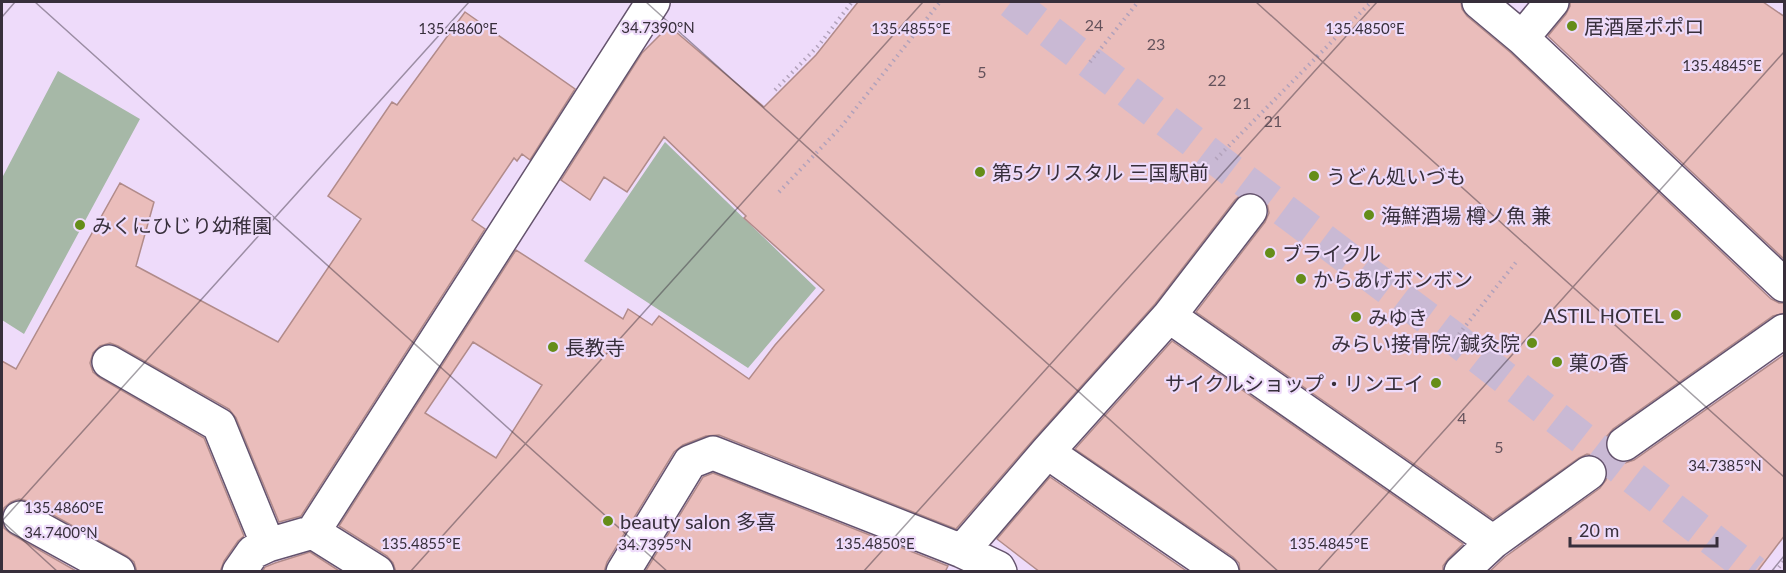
<svg xmlns="http://www.w3.org/2000/svg" width="1786" height="573" font-family="Lato,'Noto Sans JP',sans-serif">
<rect width="100%" height="100%" fill="#eedbfa"/>
<path fill="#a6b8a7" d="M 58,71 L 140,119 L 24,334 L 2,320 L 2,178 Z
M 665,142 L 816,288 L 748,368 L 584,261 Z"/>
<path fill="#eabdbb" stroke="#b18b8a" stroke-width="1.5" fill-rule="evenodd" d="M 858,2 L 1461,2 L 1462,9 L 1467,16 L 1510,52 L 1771,299 L 1779,303 L 1785,303 L 1785,313 L 1773,316 L 1613,429 L 1607,436 L 1605,445 L 1608,454 L 1616,461 L 1625,463 L 1634,460 L 1785,354 L 1785,535 L 1757,572 L 1489,572 L 1505,557 L 1600,488 L 1606,480 L 1608,472 L 1605,463 L 1596,456 L 1587,454 L 1579,458 L 1493,519 L 1196,312 L 1265,222 L 1269,213 L 1267,203 L 1261,196 L 1252,192 L 1242,194 L 1235,200 L 1155,304 L 1033,440 L 956,529 L 719,435 L 706,436 L 683,445 L 674,452 L 607,562 L 604,572 L 396,572 L 393,563 L 387,556 L 339,526 L 516,250 L 623,319 L 628,309 L 652,325 L 659,316 L 749,379 L 775,345 L 824,290 L 744,218 L 746,216 L 664,137 L 627,192 L 604,177 L 590,200 L 561,180 L 642,53 L 669,26 L 764,107 L 816,55 ZM 473,342 L 542,385 L 496,458 L 425,413 Z
M 1570,2 L 1763,2 L 1785,17 L 1785,260 L 1548,36 L 1566,14 L 1570,6 Z
M 465,12 L 575,89 L 530,160 L 522,154 L 517,161 L 514,158 L 472,220 L 485,229 L 301,516 L 279,522 L 236,418 L 229,409 L 118,346 L 110,343 L 100,346 L 93,353 L 90,363 L 93,372 L 100,378 L 204,438 L 244,536 L 238,541 L 224,561 L 220,572 L 137,572 L 134,562 L 127,556 L 28,501 L 19,499 L 11,502 L 4,508 L 2,517 L 2,361 L 16,369 L 120,183 L 154,202 L 136,266 L 278,342 L 361,219 L 328,196 L 392,102 L 397,105 Z
M 1172,341 L 1463,544 L 1448,559 L 1443,566 L 1443,572 L 1240,572 L 1239,563 L 1233,557 L 1075,449 Z
M 713,473 L 948,566 L 945,572 L 645,572 L 703,477 Z
M 1050,477 L 1188,572 L 1040,572 L 997,539 Z
M 2,519 L 4,528 L 11,534 L 78,572 L 2,572 Z
M 310,552 L 341,572 L 262,572 L 265,567 L 275,563 Z"/>
<g fill="none" stroke-linecap="round" stroke-linejoin="round">
<path stroke="#c9b9d4" stroke-width="33" stroke-dasharray="33 16" stroke-linecap="butt" d="M 1011,2 L 1216,159 L 1455,339 L 1754,572"/>
<defs>
<path id="minor" d="M 1479,2 L 1522,38 L 1784,285
M 1522,38 L 1552,2
M 1169,316 L 1493,542
M 109,362 L 219,425 L 268,545
M 1624,444 L 1784,331
M 1047,452 L 1222,572
M 20,518 L 118,572
M 313,532 L 377,572
M 962,551 L 1047,452 L 1169,316 L 1250,211
M 239,572 L 253,552 L 268,545 L 313,532 L 653,2
M 623,572 L 690,462 L 713,453 L 962,551 L 998,568 L 1000,572
M 1461,572 L 1493,542 L 1589,473"/>
</defs>
<use href="#minor" stroke="#64536d" stroke-width="36"/>
<path stroke="#b2a2bb" stroke-width="4" stroke-dasharray="1.5 4.5" stroke-linecap="butt" d="M 1090,62 L 1138,2
M 775,90 L 819,45 L 852,2
M 1216,159 L 1371,2
M 779,192 L 841,127 L 940,2
M 1455,339 L 1517,261
M 1775,572 L 1784,561"/>
<use href="#minor" stroke="#fff" stroke-width="33"/>
</g>
<path fill="none" stroke="#372f3b" stroke-width="1.5" stroke-opacity="0.45" d="M 35,2 L 668,572M 646,2 L 1279,572M 1256,2 L 1784,477M 2,17 L 15,2M 2,521 L 469,2M 2,521 L 58,572M 410,572 L 923,2M 863,572 L 1377,2M 1317,572 L 1784,52M 1771,572 L 1784,556"/>
<g fill="#658d19" stroke="#eedbfa" stroke-width="2">
<circle cx="1572" cy="26" r="6"/>
<circle cx="980" cy="172" r="6"/>
<circle cx="1314" cy="176" r="6"/>
<circle cx="1369" cy="215" r="6"/>
<circle cx="80" cy="225" r="6"/>
<circle cx="1270" cy="253" r="6"/>
<circle cx="1301" cy="279" r="6"/>
<circle cx="1676" cy="315" r="6"/>
<circle cx="1356" cy="317" r="6"/>
<circle cx="1532" cy="343" r="6"/>
<circle cx="553" cy="347" r="6"/>
<circle cx="1557" cy="362" r="6"/>
<circle cx="1436" cy="383" r="6"/>
<circle cx="608" cy="521" r="6"/>
</g>
<g text-anchor="middle" dominant-baseline="central" stroke-width="4.5" stroke-linejoin="round" paint-order="stroke">
<g font-size="16" fill="#64525b">
<text x="1094" y="24">24</text>
<text x="1156" y="43">23</text>
<text x="982" y="71">5</text>
<text x="1217" y="79">22</text>
<text x="1242" y="102">21</text>
<text x="1273" y="120">21</text>
<text x="1462" y="417">4</text>
<text x="1499" y="446">5</text>
</g>
<g font-size="20" fill="#372f3b" stroke="#eedbfa" text-anchor="start">
<text x="1584" y="26">居酒屋ポポロ</text>
<text x="992" y="172">第5クリスタル 三国駅前</text>
<text x="1326" y="176">うどん処いづも</text>
<text x="1381" y="215">海鮮酒場 樽ノ魚 兼</text>
<text x="92" y="225">みくにひじり幼稚園</text>
<text x="1282" y="253">ブライクル</text>
<text x="1313" y="279">からあげボンボン</text>
<text x="1664" y="315" text-anchor="end">ASTIL HOTEL</text>
<text x="1368" y="317">みゆき</text>
<text x="1520" y="343" text-anchor="end">みらい接骨院/鍼灸院</text>
<text x="565" y="347">長教寺</text>
<text x="1569" y="362">菓の香</text>
<text x="1424" y="383" text-anchor="end">サイクルショップ・リンエイ</text>
<text x="620" y="521">beauty salon 多喜</text>
</g>
</g>
<g font-size="15" text-anchor="middle" fill="#372f3b" stroke="#eedbfa" stroke-width="4.5" stroke-linejoin="round" paint-order="stroke">
<text x="658" y="33">34.7390°N</text>
<text x="911" y="34">135.4855°E</text>
<text x="1365" y="34">135.4850°E</text>
<text x="458" y="34">135.4860°E</text>
<text x="1722" y="71">135.4845°E</text>
<text x="1725" y="471">34.7385°N</text>
<text x="64" y="513">135.4860°E</text>
<text x="61" y="538">34.7400°N</text>
<text x="421" y="549">135.4855°E</text>
<text x="875" y="549">135.4850°E</text>
<text x="1329" y="549">135.4845°E</text>
<text x="655" y="550">34.7395°N</text>
</g>
<rect width="1786" height="573" fill="none" stroke="#372f3b" stroke-width="6"/>
<path d="M1570 537v9h147v-9" fill="none" stroke="#372f3b" stroke-width="3"/>
<text x="1579" y="537" font-size="18" fill="#372f3b" stroke="#eedbfa" stroke-width="4.5" paint-order="stroke">20 m</text>
</svg>
